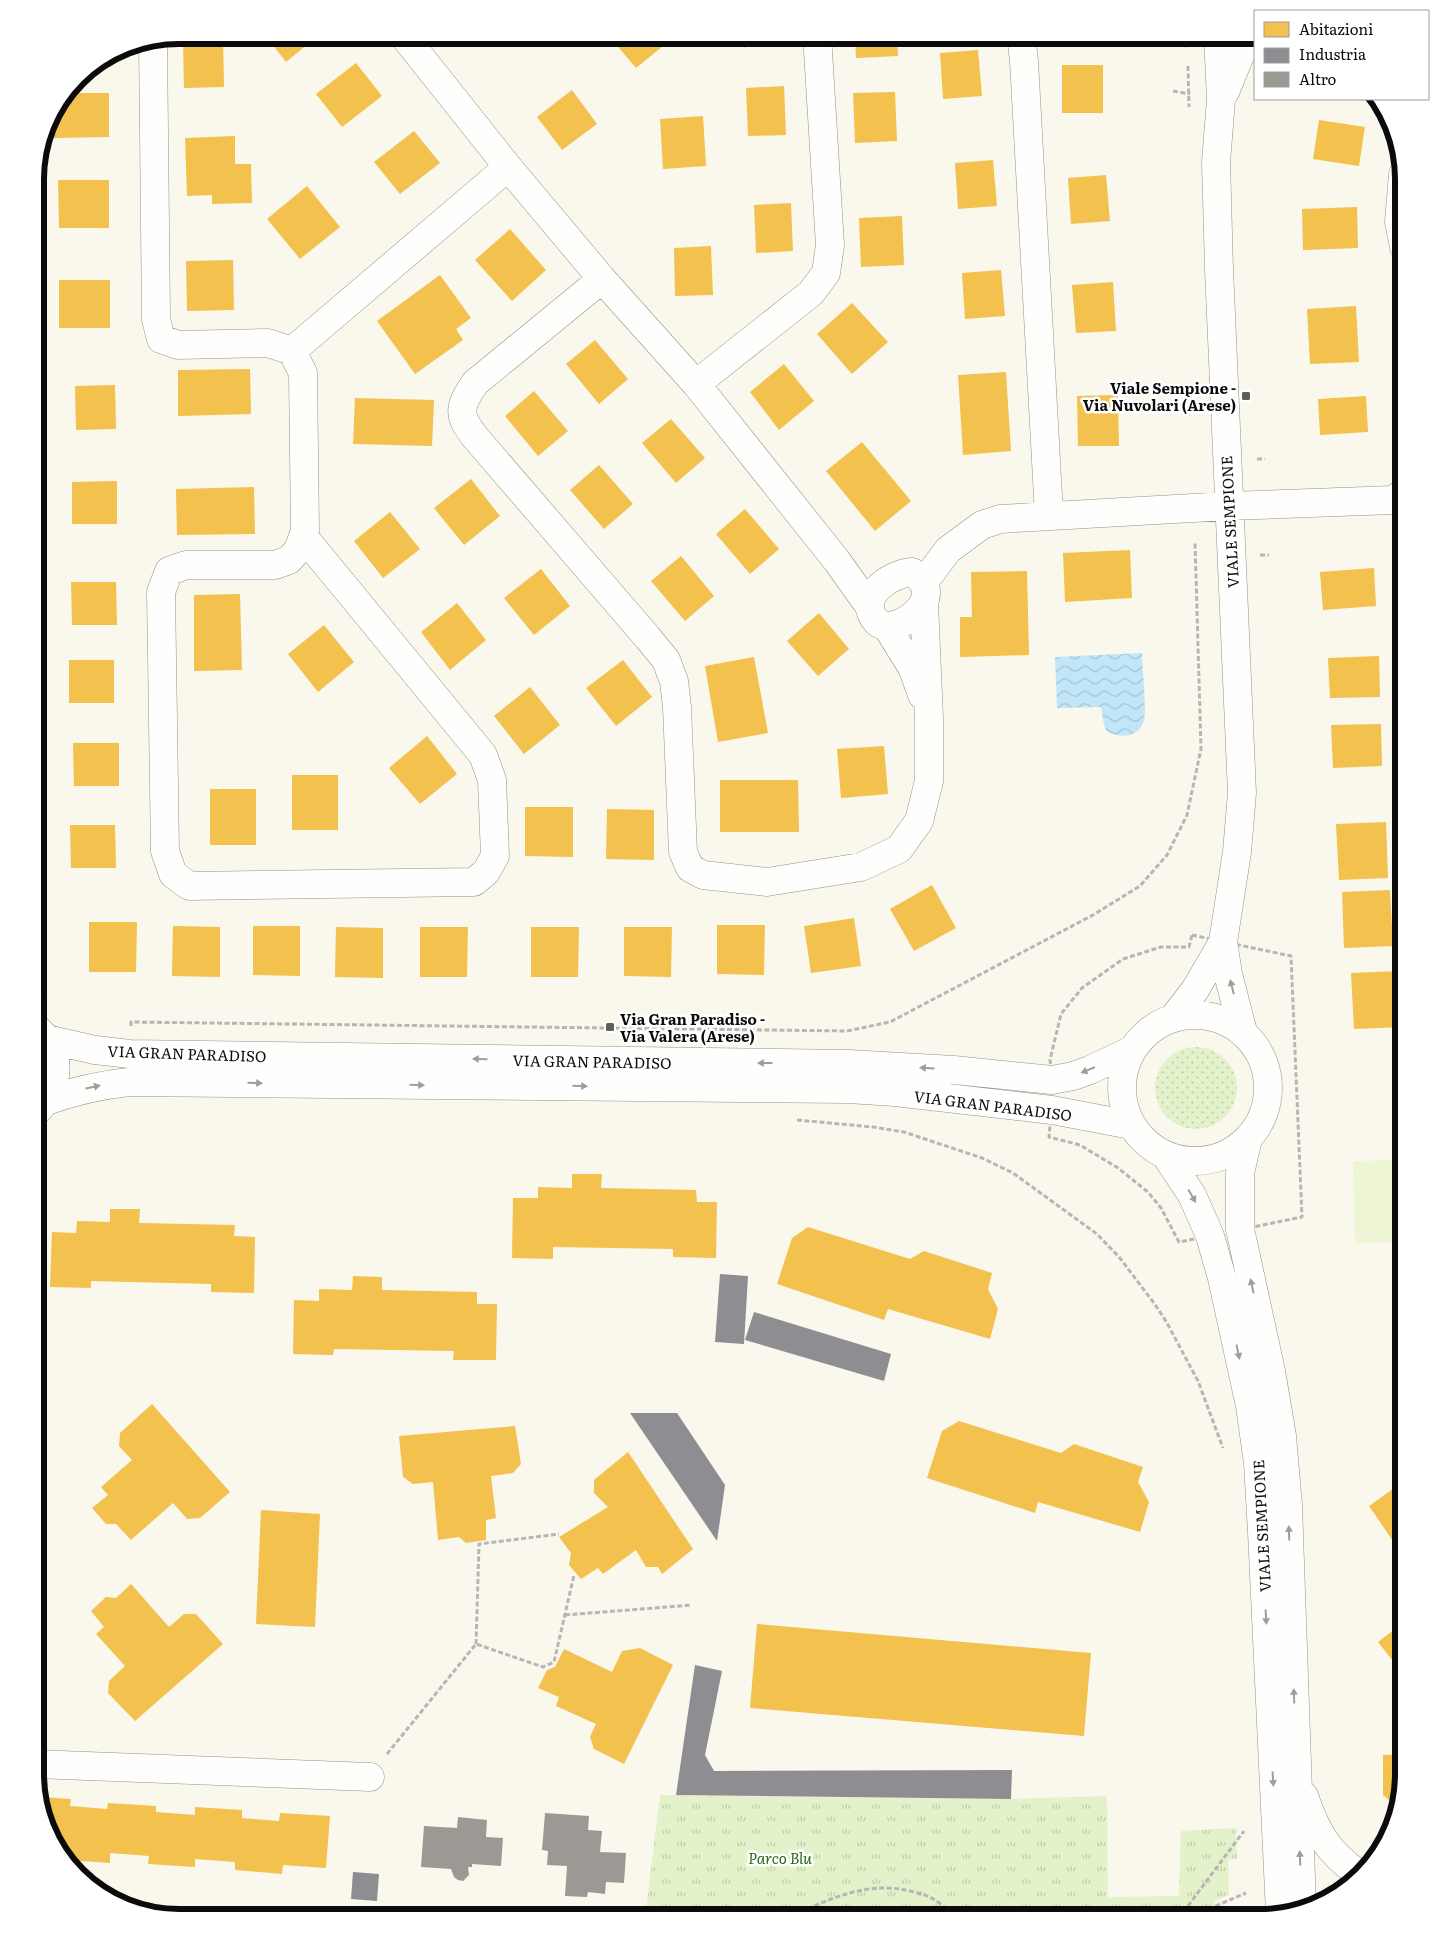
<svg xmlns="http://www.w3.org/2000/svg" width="1439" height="1953" font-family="Literata,serif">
<defs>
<pattern id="grass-dots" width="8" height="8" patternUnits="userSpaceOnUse" patternTransform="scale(1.25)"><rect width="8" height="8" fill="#e3f2ca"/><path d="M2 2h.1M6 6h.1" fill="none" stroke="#c1ceac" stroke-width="1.8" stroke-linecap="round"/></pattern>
<pattern id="park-tufts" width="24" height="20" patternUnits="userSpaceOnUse" patternTransform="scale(1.25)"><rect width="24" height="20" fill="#e3f2ca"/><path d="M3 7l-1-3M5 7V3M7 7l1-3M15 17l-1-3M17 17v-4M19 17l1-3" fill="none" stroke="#c1ceac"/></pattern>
<pattern id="water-waves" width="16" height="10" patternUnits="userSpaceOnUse" patternTransform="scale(1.25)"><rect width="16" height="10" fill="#c0e6f8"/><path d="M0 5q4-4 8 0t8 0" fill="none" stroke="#a4c4d3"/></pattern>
</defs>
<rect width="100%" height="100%" fill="#faf7ed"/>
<path fill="url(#grass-dots)" d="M1155 1088a41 41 0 1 1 82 0a41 41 0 1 1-82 0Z"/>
<path fill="url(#park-tufts)" d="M 660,1795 L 1011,1799 L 1107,1796 L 1108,1897 L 1179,1896 L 1181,1831 L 1236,1828 L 1237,1859 L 1228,1859 L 1229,1895 L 1214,1901 L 1218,1913 L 1230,1908 L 1233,1918 L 645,1918 Z"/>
<path fill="#edf5d5" d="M 1404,1160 L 1404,1242 L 1355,1243 L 1353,1161 Z"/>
<path fill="url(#water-waves)" d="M 1142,653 C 1142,667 1147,709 1144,720 C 1139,738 1121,739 1106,731 L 1103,720 L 1101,707 L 1057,708 L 1055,657 Z"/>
<path fill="#f2c14e" d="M 265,35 L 319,35 L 286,62 Z
M 608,35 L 662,35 L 668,42 L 636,68 Z
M 733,35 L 760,35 L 744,48 Z
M 855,35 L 897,35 L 898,56 L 856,58 Z
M 223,38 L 224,87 L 184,88 L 183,39 Z
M 978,50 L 982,96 L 943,99 L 940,53 Z
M 356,63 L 382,96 L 342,127 L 316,94 Z
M 1062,65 L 1103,65 L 1103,113 L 1062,113 Z
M 784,86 L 786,135 L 748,136 L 746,88 Z
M 572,90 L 597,124 L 562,150 L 537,117 Z
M 895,92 L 897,141 L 855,143 L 853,93 Z
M 67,93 L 109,93 L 109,137 L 54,138 L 54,110 Z
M 703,116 L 706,166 L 663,169 L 660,119 Z
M 1319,120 L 1365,127 L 1359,166 L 1313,159 Z
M 414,131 L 440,163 L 400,194 L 374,162 Z
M 235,136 L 235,164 L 251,164 L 252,203 L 212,204 L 212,195 L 187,196 L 185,138 Z
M 993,160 L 997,206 L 958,209 L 955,163 Z
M 1106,175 L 1110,221 L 1071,224 L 1068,178 Z
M 58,180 L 109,180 L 109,228 L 59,228 Z
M 307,186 L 340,227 L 300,259 L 267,219 Z
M 791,203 L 793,251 L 756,253 L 754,205 Z
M 1357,207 L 1358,248 L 1303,250 L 1302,209 Z
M 902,216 L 904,265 L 861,267 L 859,218 Z
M 510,229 L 546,270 L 512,301 L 475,260 Z
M 711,246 L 713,295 L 675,296 L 674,248 Z
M 233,260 L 234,310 L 187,311 L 186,261 Z
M 1001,270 L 1005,316 L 965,319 L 962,273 Z
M 440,275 L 471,318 L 456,329 L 463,340 L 415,374 L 377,321 Z
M 59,280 L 110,280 L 110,328 L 59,328 Z
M 1113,282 L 1116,331 L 1076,333 L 1072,285 Z
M 852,303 L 888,342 L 852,374 L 817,334 Z
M 1356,306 L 1359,362 L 1310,364 L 1307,309 Z
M 595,340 L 628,379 L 599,404 L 566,364 Z
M 784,364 L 814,401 L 779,430 L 750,392 Z
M 250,369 L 251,414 L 178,416 L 178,370 Z
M 1006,372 L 1011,451 L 963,455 L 958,375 Z
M 115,385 L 116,429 L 76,430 L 75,386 Z
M 534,391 L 568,431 L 538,456 L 505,416 Z
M 1118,395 L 1119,446 L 1078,446 L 1077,396 Z
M 1366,396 L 1368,432 L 1320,435 L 1318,399 Z
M 355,398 L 434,400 L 432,446 L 353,444 Z
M 671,419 L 705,458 L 676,483 L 642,443 Z
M 862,442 L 911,501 L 875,531 L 826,471 Z
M 599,465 L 633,504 L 604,529 L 570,490 Z
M 471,479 L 500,516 L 464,545 L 434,508 Z
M 117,481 L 117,524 L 72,524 L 72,482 Z
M 254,487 L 255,534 L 177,535 L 176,489 Z
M 745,509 L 779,549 L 750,574 L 716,534 Z
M 390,512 L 420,549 L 383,578 L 354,541 Z
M 1130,550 L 1132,598 L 1065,602 L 1063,553 Z
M 681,556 L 714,596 L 685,621 L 651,581 Z
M 1374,568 L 1376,606 L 1323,610 L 1320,572 Z
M 541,569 L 570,606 L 534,635 L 504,598 Z
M 1027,571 L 1029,655 L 960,657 L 960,617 L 972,617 L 971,572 Z
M 71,582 L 116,582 L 117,625 L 72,625 Z
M 240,594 L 242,670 L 194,671 L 194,595 Z
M 457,603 L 486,640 L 450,670 L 421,632 Z
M 819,613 L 849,649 L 818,676 L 787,641 Z
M 324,625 L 354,662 L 318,692 L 288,654 Z
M 1379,656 L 1380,697 L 1330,698 L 1328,658 Z
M 754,657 L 768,733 L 718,742 L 705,666 Z
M 69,660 L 114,660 L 114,703 L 69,703 Z
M 623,660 L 652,697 L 616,726 L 586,688 Z
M 530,687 L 560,725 L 524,754 L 494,716 Z
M 1381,724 L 1382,766 L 1333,768 L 1331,725 Z
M 427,736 L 457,774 L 420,804 L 389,768 Z
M 73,743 L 119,743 L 119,786 L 74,786 Z
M 884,746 L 888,794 L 841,798 L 837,749 Z
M 292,775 L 338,775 L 338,830 L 292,830 Z
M 720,780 L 798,780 L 799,832 L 720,832 Z
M 210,789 L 256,789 L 256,845 L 210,845 Z
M 525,807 L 573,807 L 573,857 L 525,856 Z
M 607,809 L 654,810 L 654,860 L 606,859 Z
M 1386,822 L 1388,878 L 1339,880 L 1336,824 Z
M 70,825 L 115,825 L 116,868 L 71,868 Z
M 932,885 L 956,928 L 914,951 L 890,909 Z
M 1390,890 L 1393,946 L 1344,948 L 1342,892 Z
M 854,918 L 861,966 L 811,973 L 804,926 Z
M 89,922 L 137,922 L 136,972 L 89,972 Z
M 717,925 L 765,925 L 764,975 L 717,974 Z
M 173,926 L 220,927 L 220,977 L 172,976 Z
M 253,926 L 300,926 L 300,976 L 253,975 Z
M 336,927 L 383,928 L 383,978 L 335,977 Z
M 420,927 L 468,927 L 467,977 L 420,977 Z
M 531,927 L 579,927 L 578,977 L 531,977 Z
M 624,927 L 672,927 L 671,977 L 624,976 Z
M 1400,971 L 1403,1027 L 1354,1029 L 1351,973 Z
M 572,1174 L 602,1174 L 601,1188 L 696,1190 L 697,1202 L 717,1202 L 716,1258 L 673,1257 L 673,1249 L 553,1247 L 553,1259 L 512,1258 L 513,1198 L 538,1198 L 538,1187 L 572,1188 Z
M 110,1209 L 140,1209 L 139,1223 L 235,1225 L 234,1236 L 255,1237 L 254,1293 L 211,1292 L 211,1284 L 91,1281 L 91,1288 L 50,1287 L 52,1232 L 76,1233 L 77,1221 L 110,1222 Z
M 808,1227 L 910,1259 L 924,1251 L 992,1273 L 988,1289 L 998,1309 L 990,1339 L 888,1309 L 884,1320 L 777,1284 L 792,1238 Z
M 353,1276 L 382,1277 L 382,1290 L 477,1292 L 477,1304 L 497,1304 L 496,1360 L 453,1360 L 454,1351 L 334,1349 L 333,1355 L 293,1354 L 294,1300 L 319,1301 L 319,1289 L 352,1290 Z
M 152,1404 L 230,1492 L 200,1518 L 187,1519 L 173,1503 L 131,1540 L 116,1524 L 106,1524 L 92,1508 L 108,1495 L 101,1487 L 132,1460 L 119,1446 L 120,1433 Z
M 959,1421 L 1061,1453 L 1074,1444 L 1143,1467 L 1138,1482 L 1149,1502 L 1140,1532 L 1038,1502 L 1035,1513 L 927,1478 L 942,1431 Z
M 515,1426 L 521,1464 L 513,1473 L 491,1476 L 496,1518 L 486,1520 L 486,1540 L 466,1543 L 459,1537 L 438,1540 L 433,1482 L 413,1484 L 403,1477 L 399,1436 Z
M 628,1452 L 693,1549 L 662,1574 L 658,1567 L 646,1567 L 636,1550 L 603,1574 L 598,1568 L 581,1579 L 569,1565 L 571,1553 L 559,1537 L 608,1507 L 594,1493 L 594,1480 Z
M 1404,1481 L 1404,1557 L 1369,1506 Z
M 261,1510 L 320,1514 L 315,1627 L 256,1624 Z
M 131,1584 L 169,1627 L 184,1614 L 196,1614 L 223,1644 L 135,1721 L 108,1693 L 109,1681 L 125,1666 L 96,1634 L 104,1627 L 91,1611 L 106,1597 L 116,1598 Z
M 1404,1622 L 1404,1675 L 1378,1642 Z
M 757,1624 L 1091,1653 L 1084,1736 L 750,1708 Z
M 640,1648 L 673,1665 L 624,1764 L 594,1749 L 590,1737 L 596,1724 L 556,1706 L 559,1697 L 538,1688 L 547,1670 L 555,1667 L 564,1649 L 612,1672 L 622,1651 Z
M 1404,1754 L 1404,1774 L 1396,1806 L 1383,1795 L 1383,1755 Z
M 41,1797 L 71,1799 L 70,1806 L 107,1809 L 108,1803 L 156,1806 L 156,1812 L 195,1815 L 195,1807 L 242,1810 L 242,1818 L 279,1821 L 280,1813 L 330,1816 L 326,1868 L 283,1865 L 282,1874 L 235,1870 L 235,1862 L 195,1859 L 195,1867 L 148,1864 L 149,1856 L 110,1853 L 110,1863 L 68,1860 L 61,1853 L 61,1850 L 57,1849 L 54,1846 Z"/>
<path fill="#8d8d92" d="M 720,1274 L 748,1276 L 744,1344 L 715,1342 Z
M 754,1312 L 891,1354 L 884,1381 L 745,1340 Z
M 630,1413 L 677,1413 L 725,1485 L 717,1541 Z
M 695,1665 L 722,1671 L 705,1755 L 714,1771 L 1012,1770 L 1011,1799 L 676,1795 Z
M 353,1872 L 379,1874 L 377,1901 L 351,1899 Z"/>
<path fill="#9c9994" d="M 545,1813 L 589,1816 L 588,1830 L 602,1831 L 600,1852 L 626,1853 L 624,1883 L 606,1882 L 605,1894 L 588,1892 L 587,1897 L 565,1896 L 567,1866 L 547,1865 L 548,1851 L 542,1850 Z
M 458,1817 L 487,1820 L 486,1837 L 503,1838 L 501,1866 L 472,1864 L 472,1867 L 468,1867 L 469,1875 L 463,1881 L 458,1880 L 454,1877 L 451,1869 L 421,1867 L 424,1826 L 457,1828 Z"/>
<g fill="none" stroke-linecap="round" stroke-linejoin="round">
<defs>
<path id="minor" d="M 403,35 L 508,167 L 602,279 L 696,384 L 837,561 L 869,606
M 1021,35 L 1024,61 L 1049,515
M 153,40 L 156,319 L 161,339 L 178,345 L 268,343 L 292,351 L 303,373 L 305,531 L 298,550 L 289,560 L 275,565 L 186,565 L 169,571 L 161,592 L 165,851 L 173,874 L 189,886 L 474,882 L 486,872 L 495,856 L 492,780 L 483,755 L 303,536
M 1225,92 L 1241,53 L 1251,35
M 1403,174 L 1399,222 L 1404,247
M 602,279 L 475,383 C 459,407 457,414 475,437 L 648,638 L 666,660 L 674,681 L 677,707 L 683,852 L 690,868 L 703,875 L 767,882 L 861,867 L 899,849 L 919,821 L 929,781 L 929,718 L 924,602
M 292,351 L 508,167
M 696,384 L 811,293 L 826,273 L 830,245 L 817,35
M 912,572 C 954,599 890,640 876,621 C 856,597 889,574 912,572 Z
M 924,582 L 948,550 L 982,525 L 1000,519 L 1228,506 L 1393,500 L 1404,492
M 887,627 L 913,669 L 922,695
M 1223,942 L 1228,974 L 1243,1032
M1122 1088a73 73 0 1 1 146 0a73 73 0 1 1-146 0Z
M 1174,1017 L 1195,990 L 1223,942 L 1237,852 L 1242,793 L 1219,269 L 1216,162 L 1221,100 L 1218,35
M 36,1028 C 63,1050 60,1085 39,1109
M 46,1039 L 95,1050 L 130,1054 L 849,1064 L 954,1070 L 1052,1080 L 1073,1076 L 1090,1070 L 1132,1050
M 46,1101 C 74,1091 100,1085 129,1082 L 848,1089 L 895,1092 L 1052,1110 L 1131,1125
M 1248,1139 L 1240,1173 L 1240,1229 L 1271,1371 L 1282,1436 L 1288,1505 L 1302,1907
M 1166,1156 L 1192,1195 L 1210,1236 L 1222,1278 L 1250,1406 L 1258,1463 L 1262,1532 L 1280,1913
M 35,1764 L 370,1777
M 1304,1796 C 1316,1831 1327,1852 1358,1873"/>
</defs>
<use href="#minor" stroke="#93918d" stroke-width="29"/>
<path stroke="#b7b6b5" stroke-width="3" stroke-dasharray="5 2.5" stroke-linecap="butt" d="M 1184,35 L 1187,49
M 1188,66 L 1189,107
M 1173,91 L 1190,94
M 1257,459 L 1265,459
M 1260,555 L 1269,555
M 1192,935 L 1291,956 L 1302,1217 L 1179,1242 L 1161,1208 L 1148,1192 L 1118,1168 L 1080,1145 L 1049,1137 L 1053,1092 L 1050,1060 L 1061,1014 L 1082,988 L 1123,959 L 1161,947 L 1189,947 Z
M 35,973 L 47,1000
M 131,1026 L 131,1022 L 847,1031 L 890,1022 L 1093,915 L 1140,886 L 1167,855 L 1187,815 L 1201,749 L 1195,542
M 797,1120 L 873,1127 L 904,1132 L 982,1158 L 1013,1173 L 1097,1234 L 1119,1257 L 1154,1303 L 1167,1323 L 1198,1381 L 1223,1448
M 35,1142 L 41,1138
M 565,1615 L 692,1605
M 476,1644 L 479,1544 L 559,1534
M 387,1754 L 476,1644 L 543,1667 L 554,1662 L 574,1575
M 787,1918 C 826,1901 865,1880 910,1891 C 920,1893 930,1896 938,1902 C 945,1907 950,1913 956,1918
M 1179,1918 L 1244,1831
M 1188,1918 L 1246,1893"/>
<use href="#minor" stroke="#fefefc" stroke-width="28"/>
</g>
<defs><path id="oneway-solid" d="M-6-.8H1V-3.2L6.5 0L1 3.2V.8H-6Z" transform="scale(1.25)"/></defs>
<g fill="#9d9d9c">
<use href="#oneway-solid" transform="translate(1232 987) rotate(-104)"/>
<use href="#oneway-solid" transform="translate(480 1059) rotate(-179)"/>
<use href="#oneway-solid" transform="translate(765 1063) rotate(-180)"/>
<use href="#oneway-solid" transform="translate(927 1068) rotate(-176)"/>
<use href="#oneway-solid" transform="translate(1088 1070) rotate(158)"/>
<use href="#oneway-solid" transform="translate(255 1083) rotate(1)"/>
<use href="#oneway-solid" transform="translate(417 1085) rotate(1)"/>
<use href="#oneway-solid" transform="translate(580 1086) rotate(1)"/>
<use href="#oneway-solid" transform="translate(93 1087) rotate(-12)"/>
<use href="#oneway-solid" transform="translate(1192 1196) rotate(60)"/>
<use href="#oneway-solid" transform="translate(1252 1286) rotate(-102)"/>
<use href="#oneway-solid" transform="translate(1238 1352) rotate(78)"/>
<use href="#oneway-solid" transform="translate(1289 1533) rotate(-92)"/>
<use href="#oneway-solid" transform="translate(1266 1617) rotate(87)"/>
<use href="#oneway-solid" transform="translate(1294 1696) rotate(-92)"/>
<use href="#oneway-solid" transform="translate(1273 1779) rotate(87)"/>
<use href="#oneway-solid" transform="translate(1300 1858) rotate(-92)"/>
</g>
<g fill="#5f5e5a" stroke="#fff" stroke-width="2">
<rect x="1241" y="391" width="10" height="10" rx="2.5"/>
<rect x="605" y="1022" width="10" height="10" rx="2.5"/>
</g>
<g text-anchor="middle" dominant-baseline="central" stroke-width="5" stroke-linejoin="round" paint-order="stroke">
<g font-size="15" font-weight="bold" fill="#0b0b0b" stroke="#fff" text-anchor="end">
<text x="1236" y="387">Viale Sempione -<tspan x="1236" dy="17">Via Nuvolari (Arese)</tspan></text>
<text x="620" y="1018" text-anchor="start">Via Gran Paradiso -<tspan x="620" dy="17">Via Valera (Arese)</tspan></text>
</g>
<g font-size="15" fill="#0b0b0b" stroke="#fff">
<text transform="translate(1229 522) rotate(-93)">VIALE SEMPIONE</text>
<text transform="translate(187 1053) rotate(2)">VIA GRAN PARADISO</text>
<text transform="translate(592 1061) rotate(1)">VIA GRAN PARADISO</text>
<text transform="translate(993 1105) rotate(7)">VIA GRAN PARADISO</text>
<text transform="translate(1261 1526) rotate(-93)">VIALE SEMPIONE</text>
</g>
<g font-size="15" font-style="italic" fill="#296815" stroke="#fff">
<text x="780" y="1857">Parco Blu</text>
</g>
</g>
<path d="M0 0H1439V1953H0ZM179 44H1260A135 135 0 0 1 1395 179V1774A135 135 0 0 1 1260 1909H179A135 135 0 0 1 44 1774V179A135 135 0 0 1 179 44Z" fill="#fff" fill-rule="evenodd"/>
<path fill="none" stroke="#0b0b0b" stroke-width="6" d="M179 44H1260A135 135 0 0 1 1395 179V1774A135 135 0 0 1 1260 1909H179A135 135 0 0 1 44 1774V179A135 135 0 0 1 179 44Z"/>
<rect x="1254" y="10" width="175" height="90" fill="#ffffff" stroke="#9d9d9d"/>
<rect x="1264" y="22" width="25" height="15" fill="#f2c14e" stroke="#9d9d9d"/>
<text x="1299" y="35" font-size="15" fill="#0b0b0b">Abitazioni</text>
<rect x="1264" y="48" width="25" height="15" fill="#8d8d92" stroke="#9d9d9d"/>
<text x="1299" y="60" font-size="15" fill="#0b0b0b">Industria</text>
<rect x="1264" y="72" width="25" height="15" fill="#9c9994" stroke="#9d9d9d"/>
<text x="1299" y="85" font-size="15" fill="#0b0b0b">Altro</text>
</svg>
